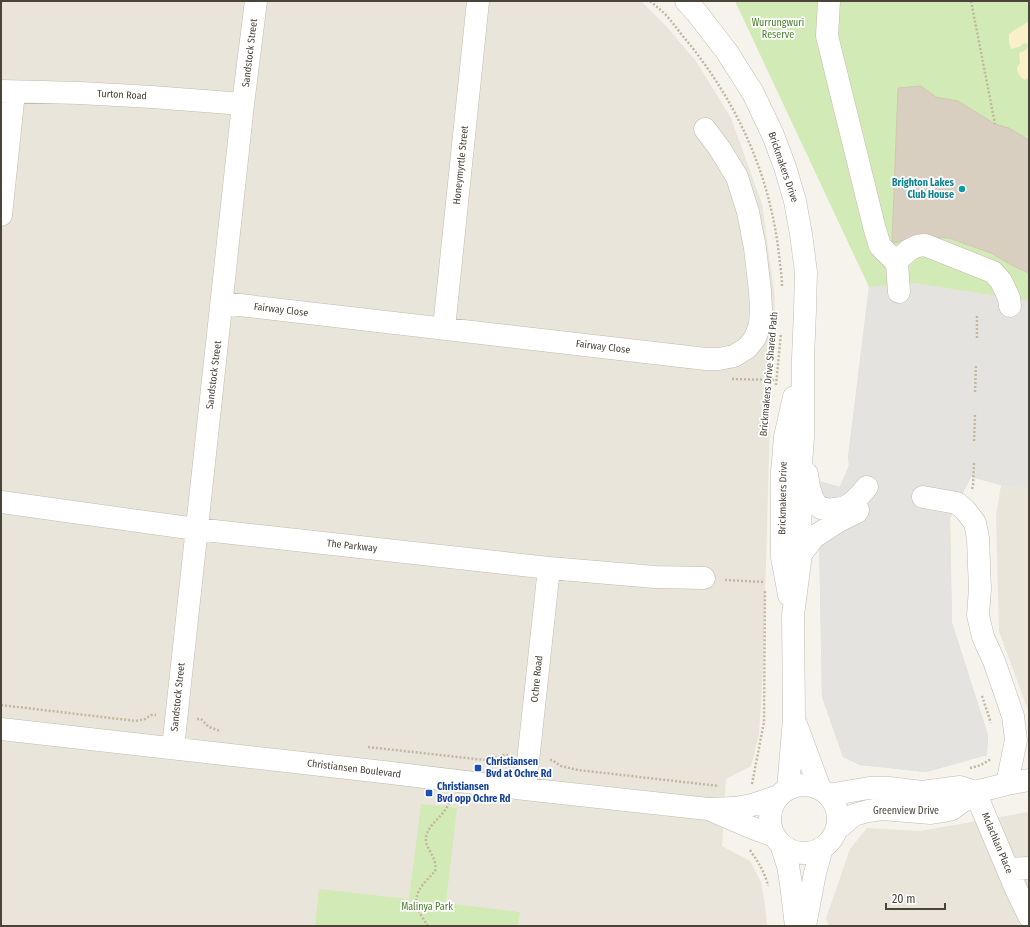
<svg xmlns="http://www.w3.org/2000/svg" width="1030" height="927" font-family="'Fira Sans Condensed',sans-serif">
<rect width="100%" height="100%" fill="#f6f3ec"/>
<path fill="#eae5da" d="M 1,1 L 641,1 L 665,25 L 696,61 L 731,118 L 762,204 L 775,298 L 771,383 L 763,671 L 759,735 L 751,766 L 726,779 L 722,846 L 750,861 L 761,882 L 765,904 L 767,926 L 1,926 Z
M 1001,485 L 1029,488 L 1029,713 L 999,631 L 996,516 Z
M 1029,807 L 1029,926 L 829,926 L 826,918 L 850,849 L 867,828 L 920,831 L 1028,812 Z"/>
<path fill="#d2eab5" d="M 735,1 L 1029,1 L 1029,488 L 1001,485 L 971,477 L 950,518 L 952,623 L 988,735 L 987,755 L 926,772 L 860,765 L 843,757 L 822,697 L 818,481 L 840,487 L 849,465 L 848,457 L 869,287 Z
M 421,804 L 457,808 L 446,903 L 520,912 L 518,926 L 315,926 L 319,889 L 409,899 Z"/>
<path fill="#f9efc9" d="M 1028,22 L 1029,22 L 1029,78 L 1024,80 L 1020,76 L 1017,70 L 1017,67 L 1020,63 L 1019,53 L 1026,50 L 1028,45 L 1024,43 L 1019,47 L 1011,49 L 1009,43 L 1009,34 C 1015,29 1022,26 1028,22 Z"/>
<path fill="#e5e3e0" d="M 914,283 L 1029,301 L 1029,488 L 1001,485 L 971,477 L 950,518 L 952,623 L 988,735 L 987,755 L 926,772 L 860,765 L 843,757 L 822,697 L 818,481 L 840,487 L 849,465 L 848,457 L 869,287 Z"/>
<path fill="#d8cfc1" stroke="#d3c7b4" d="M 921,86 L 936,97 L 958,101 L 995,124 L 1009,128 L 1029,140 L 1029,273 L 1015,267 L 991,253 L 949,238 L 928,237 L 892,243 L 898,88 Z"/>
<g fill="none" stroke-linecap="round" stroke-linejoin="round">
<defs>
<path id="minor" d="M 686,1 L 697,13 L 727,52 L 753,93 L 773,135 L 785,167 L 795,201 L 801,234 L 806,272 L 805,310 L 803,359 L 803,437 L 800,478 L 801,554 L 793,615 L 794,719 L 788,789
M 829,1 L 827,36 L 874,226 L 880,246 L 897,263
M 1,91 L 80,93 L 152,97 L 243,104
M 1,215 L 14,92
M 899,292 L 897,263 L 900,258 L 909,250 L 917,246 L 925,245 L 993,272 L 1001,281 L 1009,298 L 1010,306
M 222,303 L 706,359 L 719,359 L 734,356 L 747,348 L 755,338 L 760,325 L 761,309 L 760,291 L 755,248 L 748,212 L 737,177 L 720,149 L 705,129
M 444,328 L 478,1
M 807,474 C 808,484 811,503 821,508 C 825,509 830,510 834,509 C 840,509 844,508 849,505 C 856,500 862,493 867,487
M 923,497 L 957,503 L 966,511 L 975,523 L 978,538 L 979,565 L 980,589 L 978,615 L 983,637 L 994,661 L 1013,716 L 1016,740 L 1007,784
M 1,502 L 196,529 L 549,568 L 655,577 L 704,578
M 801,554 L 814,537 L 837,522 L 857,512 L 858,510
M 789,595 L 782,557 L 782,472 L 785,437 L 794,397
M 796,724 L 820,789
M 1,729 L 383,772 L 525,789 L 708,809 L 734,808 L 752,805 L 779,796
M 173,748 L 243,104 L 256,1
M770 819a34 34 0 1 1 68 0a34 34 0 1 1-68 0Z
M 525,789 L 549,568
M 975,792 L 1016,889 L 1029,916
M 828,795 L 869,788 L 889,788 L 922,792 L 960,787 L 975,792
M 713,811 L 750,827 L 774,836
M 836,830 L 854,815 L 868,811 L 882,809 L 931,813 L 944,811 L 952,809 L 975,792 L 1007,784 L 1029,780
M 781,844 L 788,866 L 791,884 L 796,926
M 1008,869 L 1029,868
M 805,926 L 815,873 L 822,848"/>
</defs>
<use href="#minor" stroke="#c2bbae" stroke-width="23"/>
<path stroke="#c4b79f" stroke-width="2.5" stroke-dasharray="2 2" stroke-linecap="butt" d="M 650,1 C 656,6 661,10 666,15 C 674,24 680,33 687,41 C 738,104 770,175 779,255 C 780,265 782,276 782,286
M 971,1 L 995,124
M 977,338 L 977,316
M 732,379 L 777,380
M 776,385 L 781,333
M 975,392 L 976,364
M 974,441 L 975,415
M 972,489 L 973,485 L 974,463
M 725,580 L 765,582
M 982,696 L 991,723
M 1,705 L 136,721 L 145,719 L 151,715 L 156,715
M 197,719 L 201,719 L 209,727 L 220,731
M 368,747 L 485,760 L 495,758 L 503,755 L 508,755
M 550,760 L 552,760 L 561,766 L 578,770 L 719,786
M 970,768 L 981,765 L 991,759
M 752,784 L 764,722 L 765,590
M 750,850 C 758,862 765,872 768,886
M 428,926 C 424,920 419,913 417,906 C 413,891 427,881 435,871 C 438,857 424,848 426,837 C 428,827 436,821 442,814 C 445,811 447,807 449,803"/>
<use href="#minor" stroke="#fff" stroke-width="22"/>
</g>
<circle fill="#0f9aa8" stroke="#fff" stroke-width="1.5" cx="962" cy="189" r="4"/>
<g fill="#1a4fb4" stroke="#fff" stroke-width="1.5">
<rect x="474" y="764" width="8" height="8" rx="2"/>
<rect x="425" y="789" width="8" height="8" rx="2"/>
</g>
<g text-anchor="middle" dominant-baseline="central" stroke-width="3.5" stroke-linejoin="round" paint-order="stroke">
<g font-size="10" fill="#4a7f2a" stroke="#fff">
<text x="778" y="23">Wurrungwuri<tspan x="778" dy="12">Reserve</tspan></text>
<text x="427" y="907">Malinya Park</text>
</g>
<g font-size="10" fill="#4b4439" stroke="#fff">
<text transform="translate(250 53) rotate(-83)">Sandstock Street</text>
<text transform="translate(122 95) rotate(3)">Turton Road</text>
<text transform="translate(461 165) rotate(-84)">Honeymyrtle Street</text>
<text transform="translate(783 167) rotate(71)">Brickmakers Drive</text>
<text transform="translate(281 310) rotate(7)">Fairway Close</text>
<text transform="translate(603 347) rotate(7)">Fairway Close</text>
<text transform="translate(769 374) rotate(-85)">Brickmakers Drive Shared Path</text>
<text transform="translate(214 375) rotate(-83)">Sandstock Street</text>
<text transform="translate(783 498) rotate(-89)">Brickmakers Drive</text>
<text transform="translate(352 546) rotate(6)">The Parkway</text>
<text transform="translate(537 679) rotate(-84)">Ochre Road</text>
<text transform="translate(178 697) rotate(-84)">Sandstock Street</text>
<text transform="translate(354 769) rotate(7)">Christiansen Boulevard</text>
<text x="906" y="811">Greenview Drive</text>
<text transform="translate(997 843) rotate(67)">Mclachlan Place</text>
</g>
<g font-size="10" font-weight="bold" fill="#0d838f" stroke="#fff" text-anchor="end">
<text x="954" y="183">Brighton Lakes<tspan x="954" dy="12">Club House</tspan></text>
</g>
<g font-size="10" font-weight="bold" fill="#164399" stroke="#fff" text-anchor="start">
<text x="486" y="762">Christiansen<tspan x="486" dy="12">Bvd at Ochre Rd</tspan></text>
<text x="437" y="787">Christiansen<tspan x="437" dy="12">Bvd opp Ochre Rd</tspan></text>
</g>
</g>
<rect width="1030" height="927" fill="none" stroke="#4b4439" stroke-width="4"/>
<path d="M886 903v6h59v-6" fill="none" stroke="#4b4439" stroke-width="2"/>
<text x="892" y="903" font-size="12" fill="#4b4439" stroke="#ffffff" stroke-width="3" paint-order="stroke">20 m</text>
</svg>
